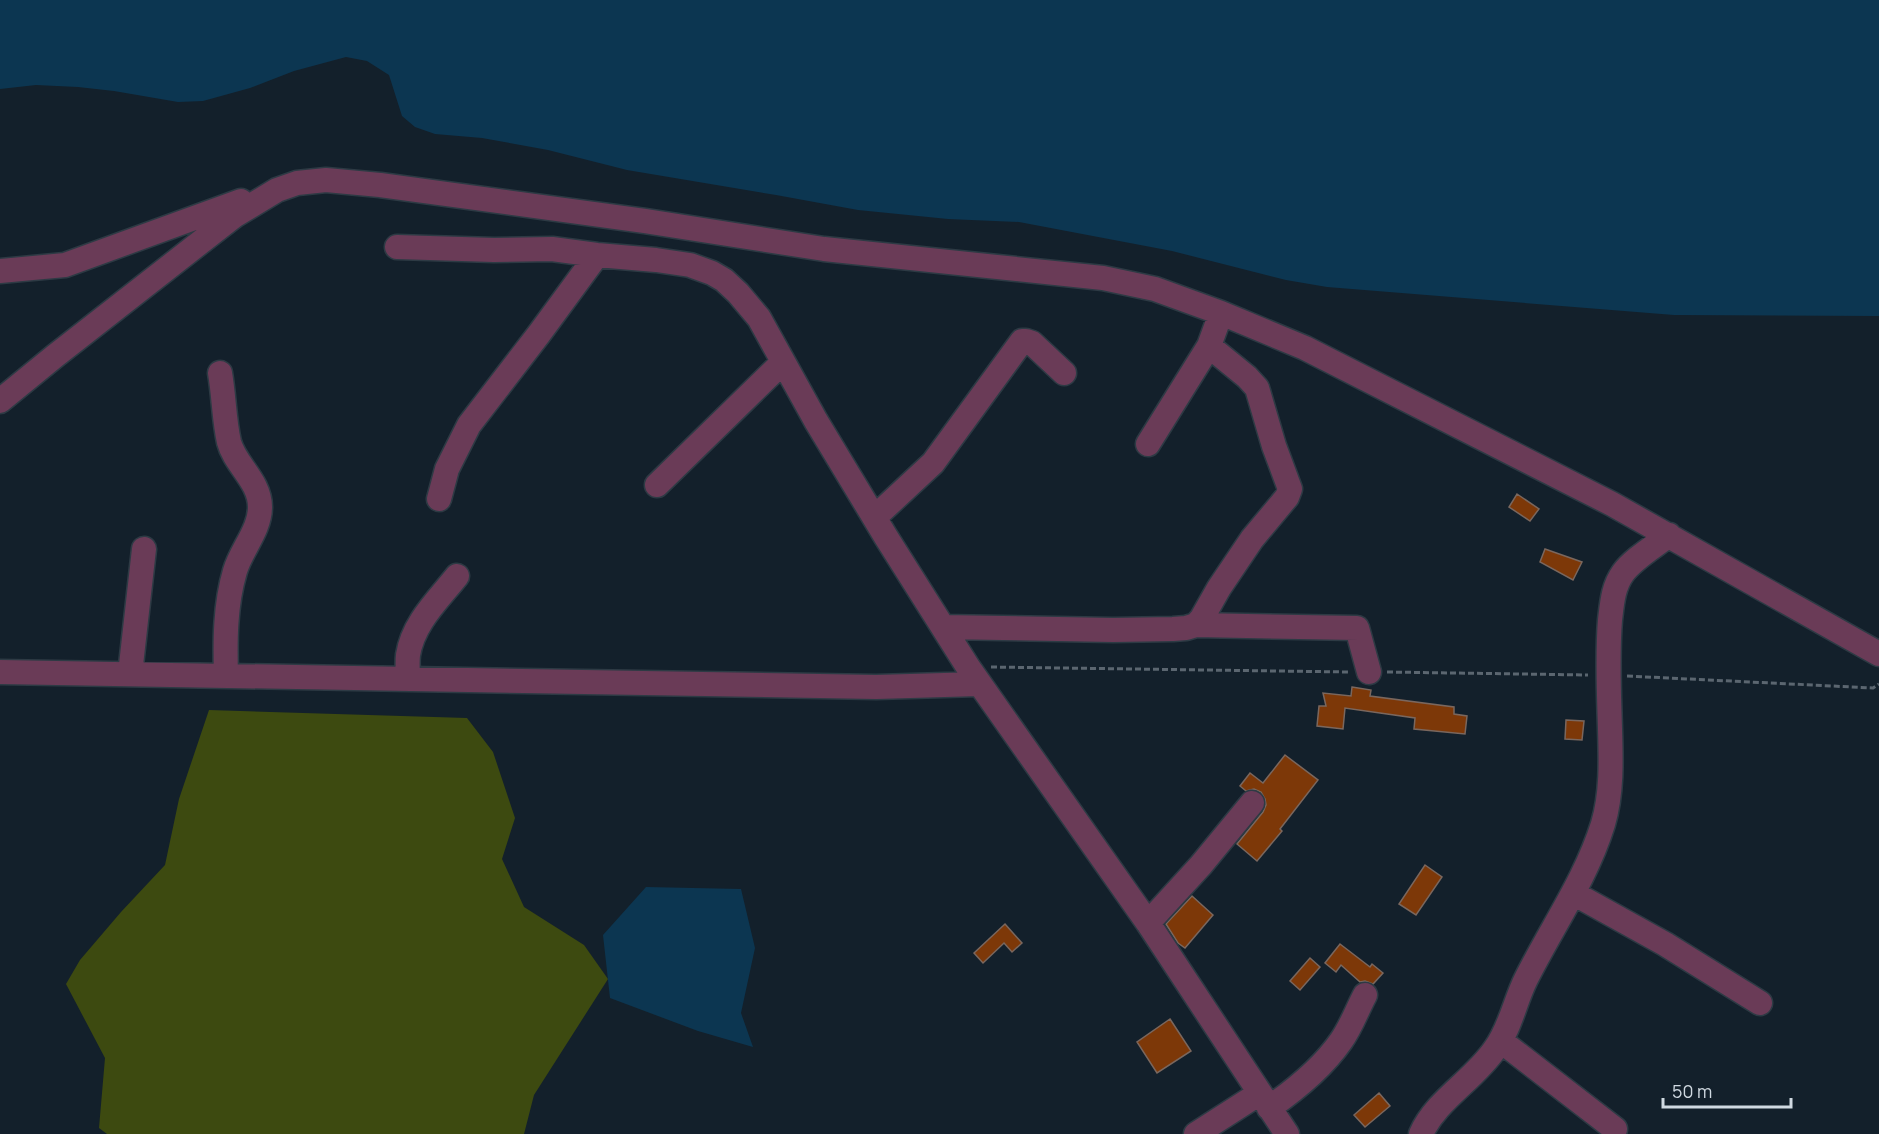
<svg xmlns="http://www.w3.org/2000/svg" width="1879" height="1134" viewBox="0 0 1879 1134" font-family="Manrope,sans-serif">
	<style>
		.green { fill: #3d4a10 }
		.water { fill: #0c3651 }
		.building { fill: #7d3808; stroke: #7a675e; stroke-width: 1.5 }
		.lines { fill: none; stroke-linecap: round; stroke-linejoin: round }
		.minor-casing { stroke: #2d3a44; stroke-width: 27 }
		.path { stroke: #5b6670; stroke-width: 3; stroke-dasharray: 6 3; stroke-linecap: butt }
		.minor { stroke: #6a3b57; stroke-width: 24 }
	</style>
	<rect width="100%" height="100%" fill="#13202b"/>
	<path class="green" d="M209,710l258,8 26,34 22,66 -13,41 22,48 60,38 24,34 -74,116 -10,39h-417l-8,-6 6,-70 -39,-74 14,-24 41,-48 44,-47 14,-66z"/>
	<path class="water" d="M0,0h1879v316l-205,-1 -347,-28 -41,-7 -114,-29 -153,-29 -71,-3 -90,-9 -82,-15 -149,-25 -79,-20 -66,-12 -47,-4 -20,-7 -13,-11 -13,-41 -22,-14 -21,-4 -52,14 -44,17 -47,13 -25,1 -64,-11 -36,-4 -42,-2 -36,4z
		M646,887l95,2 14,59 -14,65 12,34 -55,-16 -88,-33 -7,-63z"/>
	<path class="building" d="M1517,494l22,15 -9,12 -21,-14z
		M1545,549l37,13 -9,18 -33,-18z
		M1352,687l19,3 -1,6 84,11v7l13,2 -2,18 -51,-5 1,-11 -70,-10 -2,21 -26,-3 2,-20h7l-3,-13 28,3z
		M1566,720l18,1 -2,19 -17,-1z
		M1285,755l33,25 -38,49 2,2 -25,30 -20,-17 26,-32 3,-7 -1,-6 -4,-7 -7,-3 -8,2 -6,-5 10,-13 13,10z
		M1425,865l17,12 -26,38 -17,-11z
		M1192,896l21,19 -28,33 -7,-5 -12,-19z
		M1005,924l17,19 -10,9 -8,-9 -21,20 -9,-10z
		M1340,944l30,23 2,-3 11,9 -10,11 -8,-3 -5,1 -19,-17 -5,7 -11,-9z
		M1310,958l10,9 -20,23 -10,-9z
		M1170,1019l21,32 -34,22 -20,-31z
		M1379,1093l11,13 -25,21 -11,-12z"/>
	<g class="lines">
		<g class="minor-casing">
			<path id="minor" d="M397,247l97,3 58,-1 45,6 59,5 34,5 22,8 12,7 14,13 21,25 57,103 70,116 82,130 180,256 139,211
				M0,271l65,-6 176,-64
				M220,373c4,23 4,47 9,69 6,23 31,39 31,65 0,23 -19,43 -25,64 -10,34 -10,70 -9,105
				M0,401l55,-45 179,-140 43,-26 20,-7 29,-3 54,5 265,36 179,28 279,29 52,11 66,24 84,35 307,156 267,150
				M1148,444l61,-98 12,-33
				M657,485l126,-123
				M439,499l8,-30 22,-44 70,-91 58,-79
				M875,517l58,-54 89,-122h4l6,2 32,30
				M1196,625l161,3 12,44
				M943,627l170,3 60,-1 13,-1 10,-3 6,-7 17,-30 33,-49 35,-42 3,-8 -16,-43 -17,-58 -10,-11 -38,-31
				M0,672l876,15 103,-3
				M130,674l14,-125
				M408,679c0,-8 -1,-16 0,-24 5,-32 30,-55 49,-79
				M1573,893l92,51 95,59
				M1148,923l53,-58 51,-62
				M1501,1041l114,88
				M1269,1108c26,-18 54,-41 72,-67 10,-14 16,-31 24,-46
				M1196,1134l64,-41
				M1421,1134c15,-34 53,-54 74,-85 15,-20 20,-48 31,-70 26,-52 60,-100 77,-155 9,-30 8,-64 7,-95 -1,-36 -3,-72 0,-109 2,-17 3,-33 13,-47 10,-14 32,-27 46,-38"/>
		</g>
		<path class="path" d="M991,667l357,5
			M1387,672l201,3
			M1627,676l246,12 6,-4"/>
		<use href="#minor" class="minor"/>
	</g>
	<path d="M1663 1098v9h128v-9" fill="none" stroke="#d0d9e1" stroke-width="3"/>
	<text x="1672" y="1098" font-size="18" fill="#d0d9e1" stroke="#13202b" stroke-width="4.5" paint-order="stroke">50 m</text>
</svg>
